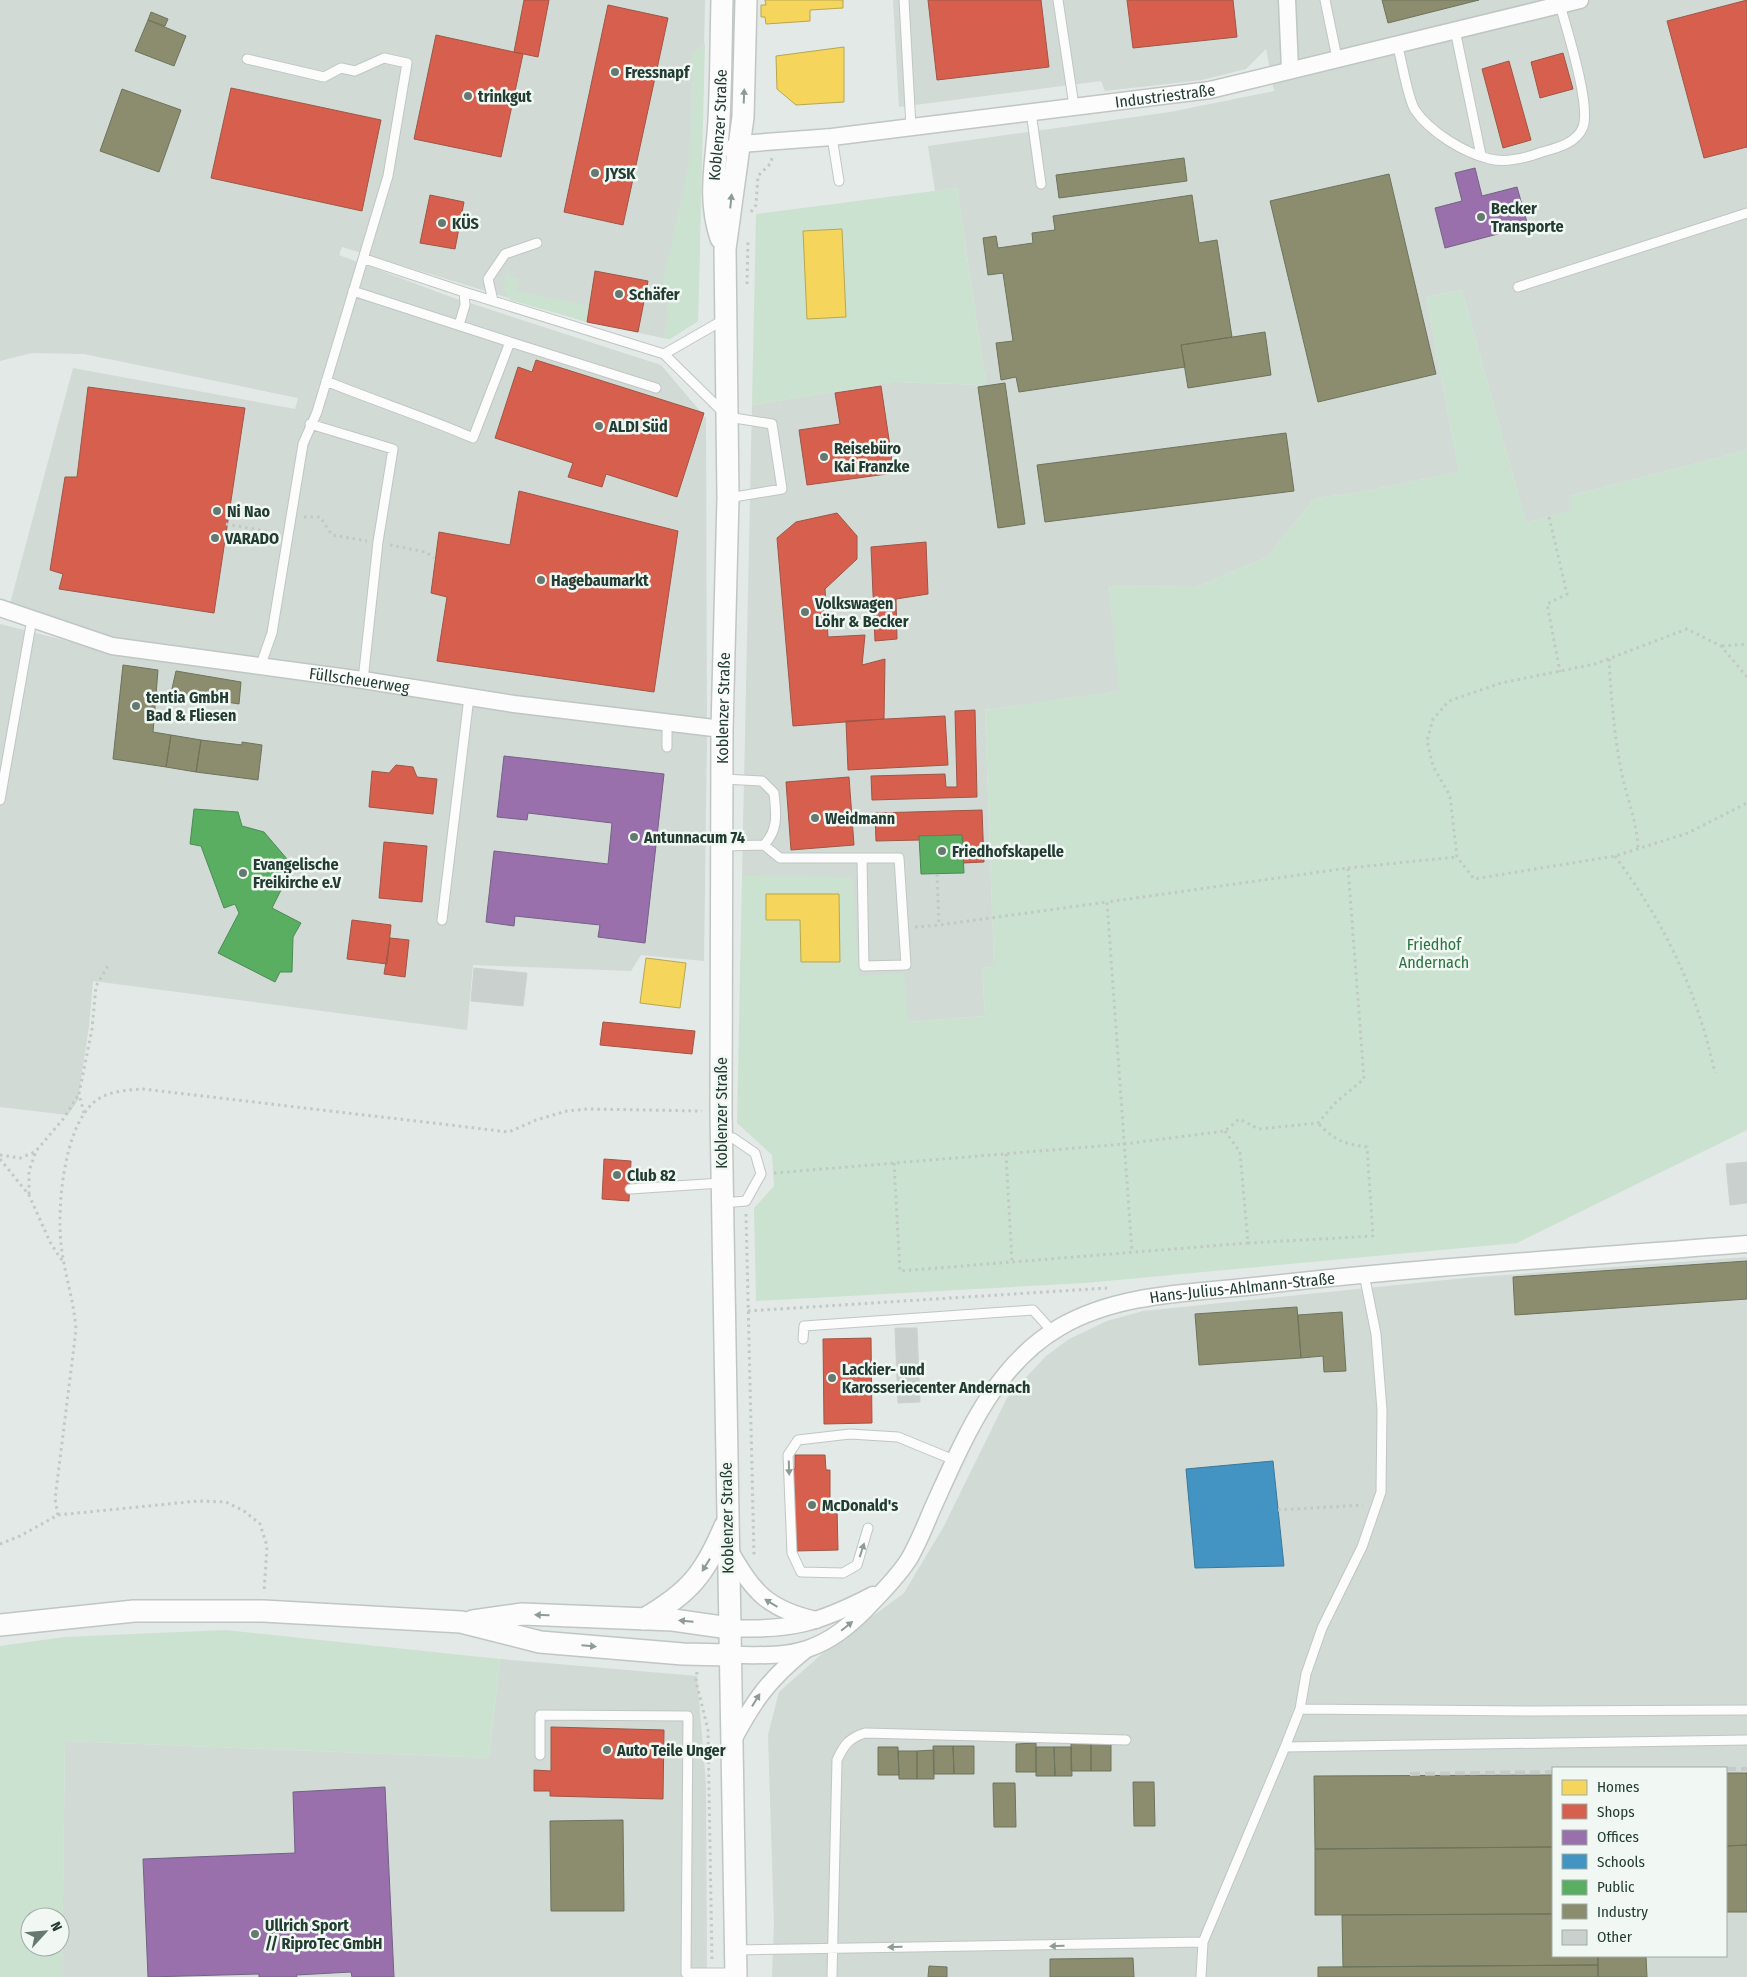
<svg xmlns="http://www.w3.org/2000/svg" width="1747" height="1977" viewBox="0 0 1747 1977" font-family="'Fira Sans Condensed',sans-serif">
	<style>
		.built { fill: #d1dad5; fill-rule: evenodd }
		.green { fill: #cce2d1; fill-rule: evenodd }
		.homes { fill: #f6d55c; stroke: #b6a74f }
		.shops { fill: #d6604d; stroke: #a05545 }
		.offices { fill: #9970ab; stroke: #756087 }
		.schools { fill: #4393c3; stroke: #397998 }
		.public { fill: #5aae61; stroke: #498c53 }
		.industry { fill: #8c8c6e; stroke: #6c745c }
		.building { fill: #cad0cd; stroke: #ccd2cf }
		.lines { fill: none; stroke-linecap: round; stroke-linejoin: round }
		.service-casing { stroke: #c0c6c3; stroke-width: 11 }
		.minor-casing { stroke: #c0c6c3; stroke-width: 19 }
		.tertiary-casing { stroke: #c0c6c3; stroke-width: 24 }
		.path { stroke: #c0c9c4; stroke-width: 3; stroke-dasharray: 2.5 4; stroke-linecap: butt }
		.service { stroke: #fbfcfb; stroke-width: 9 }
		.minor { stroke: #fbfcfb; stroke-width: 16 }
		.tertiary { stroke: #fbfcfb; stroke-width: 21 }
		.rail { stroke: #c7cac9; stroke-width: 4; stroke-dasharray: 10 5; stroke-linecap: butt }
		.oneway { fill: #8e9c96 }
		.poi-dot { fill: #667971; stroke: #f1f8f4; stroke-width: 2 }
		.labels { text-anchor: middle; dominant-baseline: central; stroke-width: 5; stroke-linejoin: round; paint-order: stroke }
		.poi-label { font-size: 16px; font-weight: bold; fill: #223c32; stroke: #f1f8f4; text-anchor: start }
		.street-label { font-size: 16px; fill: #223c32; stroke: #f1f8f4 }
		.park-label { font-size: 16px; fill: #2d723f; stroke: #f1f8f4 }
	</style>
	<rect width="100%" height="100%" fill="#e3e9e6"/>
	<path class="built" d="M0,0h705l-7,321 -28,18 -7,-1 -76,-16 -245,-75 -3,8 112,42 210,68 45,53 1,319 -3,224 -63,-6 -10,16 -158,-6 -6,65 -374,-49 -4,45 -11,74 -10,15 -68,-8v-483l107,27 -100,-36 66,-247 222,41 3,-11 -214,-44 -52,-1 -32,8z
		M893,0h854v450l-177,46 3,14 -47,13 -64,-233 -36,7 33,175 -104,21 -40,5 -48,59 -71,30 -87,-1 11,105 -135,19 9,257 -12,1 3,48 -78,6 -48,-46 -117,-100 10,-471 142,-23 92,3 -29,-197 -22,3 -7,-45 242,-34 104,-21 -8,-42 -20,20 -44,11 -97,11 -4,-10 -202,26z
		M1747,1257v720h-975l2,-53 -6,-189 11,-43 45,-40 80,-59 40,-67 63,-128 39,-42 23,-17 38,-18 36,-10 322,-33zM1553,1768h173v188h-173z
		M500,1659l197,17 9,108 1,193h-645l3,-236 424,17z"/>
	<path class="green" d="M705,43l-7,278 -28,18 -7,-1 6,-25 -8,-21 29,-133 2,-105z
		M957,188l29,197 -92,-3 -142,23 4,-191z
		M506,275l13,3 -3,13 73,15 -2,16 -77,-22 -6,-11z
		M1462,290l64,233 46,-13 -2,-14 177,-46v680l-230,113 -432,40 -329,18 -2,-93 20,-22 -2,-31 -35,-32 5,-247 110,1 7,99 45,-3 4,49 77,-6 -3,-48 12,-1 -9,-257 134,-19 -10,-105 87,1 71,-30 48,-59 40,-5 104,-21 -33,-175z
		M225,1630l275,29 -11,99 -424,-17 -3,236h-62v-331l64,-9zM30,1917h30v30h-30z"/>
	<path class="homes" d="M765,0h78v8l-33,2v11l-44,3 -1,-7h-4v-12h5z
		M844,47v55l-48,3 -19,-16 -1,-33z
		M842,229l4,88 -39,2 -4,-88z
		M766,894h73l1,68h-39l-1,-42h-34z
		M646,958l40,5 -6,45 -40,-5z"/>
	<path class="shops" d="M524,0h25l-11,57 -24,-5z
		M928,0h113l8,67 -112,13z
		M1127,0h106l4,37 -104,11z
		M1747,0v147l-43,11 -37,-137z
		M608,5l60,13 -45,207 -59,-13z
		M436,35l87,19 -22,103 -87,-18z
		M1563,53l10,36 -33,9 -9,-36z
		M1509,61l22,79 -28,8 -21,-79z
		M231,88l150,32 -19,91 -151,-33z
		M430,195l34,7 -9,47 -35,-6z
		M595,271l53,10 -10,51 -51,-10z
		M536,360l168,53 -27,84 -71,-23 -4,13 -34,-10 5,-14 -78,-25 23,-71 14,5z
		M881,386l13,87 -87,12 -8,-55 41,-6 -5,-31z
		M88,387l157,21 -31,205 -155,-24 4,-15 -13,-4 15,-93h12z
		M519,491l159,40 -24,161 -217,-31 10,-64 -16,-4 8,-61 71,13z
		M837,513l20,23v23l-32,30 3,48 37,-2 -3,30 23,-6 -1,60 -91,7 -16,-188 19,-16z
		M926,542l2,52 -32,5 1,40 -22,2 -4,-94z
		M975,710l2,87 -105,3 -1,-24 74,-2 1,13h11l-2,-76z
		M945,716l3,49 -100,5 -2,-49z
		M396,765l17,2 4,10 20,2 -4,35 -64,-7 3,-36 17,2z
		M849,777l5,68 -63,5 -5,-68z
		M982,810l2,52 -21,1 -1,-28 -43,1 1,4 -44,1 -1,-28z
		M384,842l43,4 -5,56 -43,-4z
		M352,920l39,5 -4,39 -40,-5z
		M390,938l19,2 -4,37 -21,-3z
		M603,1022l92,9 -3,23 -92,-9z
		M604,1159l27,2 -2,40 -27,-2z
		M871,1338l1,85 -48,1 -1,-85z
		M795,1455h30l1,15h4v37h7l1,43 -43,1 -2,-82h2z
		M551,1727l113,3 -1,69 -113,-3v-5h-16v-21l17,1z"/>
	<path class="offices" d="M1475,168l7,28 35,-9 11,39 -83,22 -10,-40 27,-7 -7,-28z
		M504,756l160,18 -19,169 -47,-6 2,-12 -85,-9 -1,10 -28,-4 8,-71 114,13 4,-41 -84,-10 -1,7 -30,-3z
		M385,1787l9,190h-42l-1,-5 -55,3 1,2h-38v-3l-111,3 -5,-118 152,-6 -2,-61z"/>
	<path class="schools" d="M1273,1461l11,105 -89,2 -9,-99z"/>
	<path class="public" d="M194,809l44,3 4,14 22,6 29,34 -21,42 29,15 -8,14 -1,35h-12l-5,10 -57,-29 21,-40 -4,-9 -11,4 -23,-62 -11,-2z
		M962,835l2,38 -43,1 -2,-38z"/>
	<path class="industry" d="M1382,0h97l-91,23z
		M151,12l17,7 -3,7 -17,-6z
		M148,20l38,16 -12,30 -39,-15z
		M122,89l59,21 -22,62 -59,-21z
		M1184,158l3,23 -128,17 -3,-23z
		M1389,174l47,200 -118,28 -48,-201z
		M1192,195l7,48 18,-3 15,97 -51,8 4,22 -166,25 -3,-15 -15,3 -5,-37 17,-2 -10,-68 -15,2 -5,-37 13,-2 2,12 35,-5 -1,-10 23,-3 -2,-14z
		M1265,332l6,43 -83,13 -7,-43z
		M1005,383l20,141 -27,4 -20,-141z
		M1286,433l8,58 -249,31 -8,-57z
		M123,665l35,5 -5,62 18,3 -5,32 -53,-8z
		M176,671l65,11 -2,22 -68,-11z
		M171,735l30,5 -5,32 -30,-5z
		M201,740l41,5v-3l20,3 -4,35 -62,-8z
		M1747,1261v38l-232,16 -2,-38z
		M1297,1307l4,51 -102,7 -4,-51z
		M1342,1312l4,59 -22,1 -1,-16 -22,2 -3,-43z
		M1036,1743v29h-20v-28z
		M1071,1743h20v28h-20z
		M1091,1743h20v28h-20z
		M933,1746h20l1,28h-20z
		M953,1746h21v28h-20z
		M878,1747h20l1,28h-21z
		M1036,1747h18l1,29h-19z
		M1054,1747h17l1,29h-17z
		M934,1750v29h-17v-28z
		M898,1751h19v28h-18z
		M1726,1773h21v72l-21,1z
		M1553,1775v72l-238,2 -1,-73z
		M1133,1782h21l1,44h-21z
		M993,1783h22l1,44h-22z
		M623,1820l1,91h-73l-1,-90z
		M1747,1845v67h-21v-66z
		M1553,1847v67l-238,1v-66z
		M1553,1914v42h45v9l-255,2 -1,-52z
		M1598,1956h48l1,21h-49z
		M1133,1958l1,19h-84v-18z
		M1598,1965v12h-280v-10z
		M929,1966l18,1v10h-19z"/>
	<path class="building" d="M474,968l53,5 -4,33 -52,-5z
		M1747,1162v41l-17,2 -4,-41z
		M895,1328h22l3,74 -22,1z"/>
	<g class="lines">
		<g class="service-casing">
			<path id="service" d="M904,0l7,127
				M1058,0l16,106
				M1325,0l12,58
				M1455,30l26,125
				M1397,44c5,16 10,53 18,66 15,22 49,43 75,49 17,4 36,-1 52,-7 15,-4 35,-9 41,-25 8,-22 -16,-97 -23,-122
				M247,59l77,18 17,-9 14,3 29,-13 23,5 -19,113 -71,236 -14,32 -31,189 -12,34
				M1031,112l10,72
				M832,137l7,44
				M365,259l99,33 200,62 64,63 44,7 10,65 -54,9
				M1518,287l229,-74
				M493,301l-5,-22 17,-25 32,-11
				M459,325l6,-20 -1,-13
				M510,342l146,46
				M664,354l61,-35
				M326,381c49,20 99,36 147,57l37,-96 -157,-51
				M310,424l83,25 -15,93 -15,138
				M667,722v25
				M723,779l39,2 12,12c2,20 5,36 -10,52
				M0,800l32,-181
				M724,846l40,-1 16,13h119l7,107 -42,1 -2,-108
				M442,920l27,-223
				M722,1137l11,1 22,15 6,21 -15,27 -24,2
				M630,1189l91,-6
				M803,1339l1,-13 229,-16 19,21
				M868,1528l-11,37 -14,8 -42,-1 -9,-19 -4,-98 10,-15 52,-6 48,3 56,23
				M1300,1709l232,2 215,-1
				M1285,1747l15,-38 6,-35 16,-46 40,-81 19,-55 1,-82 -6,-76 -12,-60
				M540,1755v-40l148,1 -2,257h50
				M736,1950l467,-8 82,-195 462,-7
				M832,1977l5,-217c7,-15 12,-22 28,-27l261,7
				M1201,1977l2,-35"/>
		</g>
		<g class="minor-casing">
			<g id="minor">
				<path d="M1287,0l3,69"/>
				<path id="s1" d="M730,149l10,-5 92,-7 378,-47 370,-90"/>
				<path id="s2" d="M0,608l112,38 251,34 151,24 208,25"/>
				<path d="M729,1549c23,42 38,60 87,71"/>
				<path d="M729,1628c62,3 90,-5 144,-33"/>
				<path id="s3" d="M730,1655c25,0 53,2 77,-6 24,-8 42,-23 59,-40 15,-16 31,-31 43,-50 10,-17 17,-36 25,-54 30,-66 60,-140 126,-178 60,-35 136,-34 204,-42 160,-18 322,-28 483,-41"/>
				<path d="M732,1742c21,-40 36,-62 72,-91"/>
			</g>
		</g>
		<g class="tertiary-casing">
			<g id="tertiary">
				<path id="s4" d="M721,238c-14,-41 -4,-77 -2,-118 2,-40 2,-80 3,-120"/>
				<path d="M644,1619c45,-26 61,-45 81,-93"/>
				<path d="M473,1621l49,-7 151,6 56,8"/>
				<path d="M0,1625l134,-14h129l198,11 79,20 143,12 47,1"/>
				<path id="s5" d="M736,1977l-15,-865 1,-383 6,-231 -3,-249 18,-132 3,-117"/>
			</g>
		</g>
		<path class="path" d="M751,212l5,-7 2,-29 13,-13 1,-5
			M747,284l1,-44
			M304,517h16l12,18 35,6
			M1549,517l18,77 -20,10 13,68
			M226,524l50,9
			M390,545l36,7 8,6
			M1722,646l25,-2
			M1609,659c2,37 5,74 12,111 5,26 16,50 17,78
			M1747,677l-26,-31 -34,-17 -92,35 -94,19 -52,18 -16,18 -6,22 6,25 17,30 7,61 17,22 141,-23 73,-23 59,-30
			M1615,856c51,70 81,132 100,217
			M1348,868l109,-11
			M937,874l2,51
			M915,927l24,-2 168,-23
			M84,1113l-5,-19 13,-65 4,-43 12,-20
			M1225,1131l15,21 8,91 125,-7 -6,-89c-23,-3 -32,-6 -49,-24
			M1006,1154l6,108
			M0,1155l20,3 15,-6
			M0,1159l29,36 21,47 13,20
			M894,1163l6,108 348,-28
			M774,1173l350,-29 101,-13 14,-12 20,10 59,-6 18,-21 28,-23 -16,-211 -241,34 25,350
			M29,1194v-23l7,-20 28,-33 15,-24
			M746,1214l8,341
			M748,1311l359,-23
			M1278,1510l85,-5
			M58,1515l-3,-16 21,-169c-2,-30 -12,-57 -15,-86 -4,-38 3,-115 32,-141 13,-12 34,-13 50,-14l366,43 27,-12 31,-9 21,-2 114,2
			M0,1544l20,-8 38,-21 140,-14 28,1 18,9 16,13 7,22 -3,47
			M697,1672l-1,9 12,49 4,231"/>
		<use href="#service" class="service"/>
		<use href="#minor" class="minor"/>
		<use href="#tertiary" class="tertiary"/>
		<path class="rail" d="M1726,1769h21
			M1410,1774l143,-2"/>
	</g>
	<defs><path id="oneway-solid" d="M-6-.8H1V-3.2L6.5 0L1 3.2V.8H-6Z" transform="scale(1.25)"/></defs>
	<g class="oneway">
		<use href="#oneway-solid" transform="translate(744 96) rotate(-88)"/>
		<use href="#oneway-solid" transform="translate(731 201) rotate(-84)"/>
		<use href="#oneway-solid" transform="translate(789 1468) rotate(88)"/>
		<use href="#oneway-solid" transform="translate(862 1550) rotate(-72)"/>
		<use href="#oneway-solid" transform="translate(706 1565) rotate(122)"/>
		<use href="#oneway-solid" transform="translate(771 1603) rotate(-149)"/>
		<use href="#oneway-solid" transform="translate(542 1615) rotate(-178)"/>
		<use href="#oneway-solid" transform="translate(686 1621) rotate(-175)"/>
		<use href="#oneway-solid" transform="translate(847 1626) rotate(-39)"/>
		<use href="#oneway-solid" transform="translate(589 1646) rotate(5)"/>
		<use href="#oneway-solid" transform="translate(756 1700) rotate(-58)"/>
		<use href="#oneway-solid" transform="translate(1057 1946) rotate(179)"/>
		<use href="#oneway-solid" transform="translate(895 1947) rotate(179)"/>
	</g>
	<g class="poi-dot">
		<circle cx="615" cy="72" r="5"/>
		<circle cx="468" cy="96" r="5"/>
		<circle cx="595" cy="173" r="5"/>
		<circle cx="1481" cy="217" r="5"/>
		<circle cx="442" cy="223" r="5"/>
		<circle cx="619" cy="294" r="5"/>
		<circle cx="599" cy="426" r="5"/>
		<circle cx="824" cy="457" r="5"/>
		<circle cx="217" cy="511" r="5"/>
		<circle cx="215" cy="538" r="5"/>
		<circle cx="541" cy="580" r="5"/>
		<circle cx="805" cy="612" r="5"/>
		<circle cx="136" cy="706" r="5"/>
		<circle cx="815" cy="818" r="5"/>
		<circle cx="634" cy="837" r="5"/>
		<circle cx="942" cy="851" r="5"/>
		<circle cx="243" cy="873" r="5"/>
		<circle cx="617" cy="1175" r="5"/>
		<circle cx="832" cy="1378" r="5"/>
		<circle cx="812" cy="1505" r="5"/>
		<circle cx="607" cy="1750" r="5"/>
		<circle cx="255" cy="1934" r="5"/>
	</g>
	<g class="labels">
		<g class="poi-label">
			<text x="625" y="72">Fressnapf</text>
			<text x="478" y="96">trinkgut</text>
			<text x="605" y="173">JYSK</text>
			<text x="1491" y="208">Becker<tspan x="1491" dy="18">Transporte</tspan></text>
			<text x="452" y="223">KÜS</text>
			<text x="629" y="294">Schäfer</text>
			<text x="609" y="426">ALDI Süd</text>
			<text x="834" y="448">Reisebüro<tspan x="834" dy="18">Kai Franzke</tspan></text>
			<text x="227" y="511">Ni Nao</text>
			<text x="225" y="538">VARADO</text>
			<text x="551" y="580">Hagebaumarkt</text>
			<text x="815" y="603">Volkswagen<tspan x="815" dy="18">Löhr &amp; Becker</tspan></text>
			<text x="146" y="697">tentia GmbH<tspan x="146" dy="18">Bad &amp; Fliesen</tspan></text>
			<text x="825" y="818">Weidmann</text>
			<text x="644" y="837">Antunnacum 74</text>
			<text x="952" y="851">Friedhofskapelle</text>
			<text x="253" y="864">Evangelische<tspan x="253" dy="18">Freikirche e.V</tspan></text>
			<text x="627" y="1175">Club 82</text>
			<text x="842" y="1369">Lackier- und<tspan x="842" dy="18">Karosseriecenter Andernach</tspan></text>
			<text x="822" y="1505">McDonald's</text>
			<text x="617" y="1750">Auto Teile Unger</text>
			<text x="265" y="1925">Ullrich Sport<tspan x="265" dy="18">// RiproTec GmbH</tspan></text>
		</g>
		<g class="street-label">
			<text stroke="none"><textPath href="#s1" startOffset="439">Industriestraße</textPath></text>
			<text stroke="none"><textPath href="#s4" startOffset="114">Koblenzer Straße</textPath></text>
			<text stroke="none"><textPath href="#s2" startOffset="368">Füllscheuerweg</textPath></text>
			<text stroke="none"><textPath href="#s5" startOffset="1269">Koblenzer Straße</textPath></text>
			<text transform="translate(721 1113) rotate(-90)">Koblenzer Straße</text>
			<text stroke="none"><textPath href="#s3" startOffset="685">Hans-Julius-Ahlmann-Straße</textPath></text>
			<text transform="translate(727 1518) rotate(-91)">Koblenzer Straße</text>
		</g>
		<g class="park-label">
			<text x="1434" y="944">Friedhof<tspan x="1434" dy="18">Andernach</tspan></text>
		</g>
	</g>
	<rect x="1552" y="1767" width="175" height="190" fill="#f1f8f4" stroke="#9eada6"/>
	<rect x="1562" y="1780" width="25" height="15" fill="#f6d55c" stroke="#9eada6"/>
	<text x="1597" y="1792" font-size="15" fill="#223c32">Homes</text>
	<rect x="1562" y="1804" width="25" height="15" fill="#d6604d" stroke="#9eada6"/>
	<text x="1597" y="1817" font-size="15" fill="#223c32">Shops</text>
	<rect x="1562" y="1830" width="25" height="15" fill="#9970ab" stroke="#9eada6"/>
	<text x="1597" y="1842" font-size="15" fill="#223c32">Offices</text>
	<rect x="1562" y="1854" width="25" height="15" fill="#4393c3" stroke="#9eada6"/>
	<text x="1597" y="1867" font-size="15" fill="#223c32">Schools</text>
	<rect x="1562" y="1880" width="25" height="15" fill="#5aae61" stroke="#9eada6"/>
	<text x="1597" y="1892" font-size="15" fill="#223c32">Public</text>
	<rect x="1562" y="1904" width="25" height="15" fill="#8c8c6e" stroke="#9eada6"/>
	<text x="1597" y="1917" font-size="15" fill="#223c32">Industry</text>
	<rect x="1562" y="1930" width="25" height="15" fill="#cad0cd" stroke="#9eada6"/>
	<text x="1597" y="1942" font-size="15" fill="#223c32">Other</text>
	<g transform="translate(45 1932) rotate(64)"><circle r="24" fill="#f1f8f4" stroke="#9eada6"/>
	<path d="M0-4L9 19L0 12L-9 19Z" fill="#667971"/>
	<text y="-8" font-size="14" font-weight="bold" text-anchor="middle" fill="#223c32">N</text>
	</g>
</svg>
